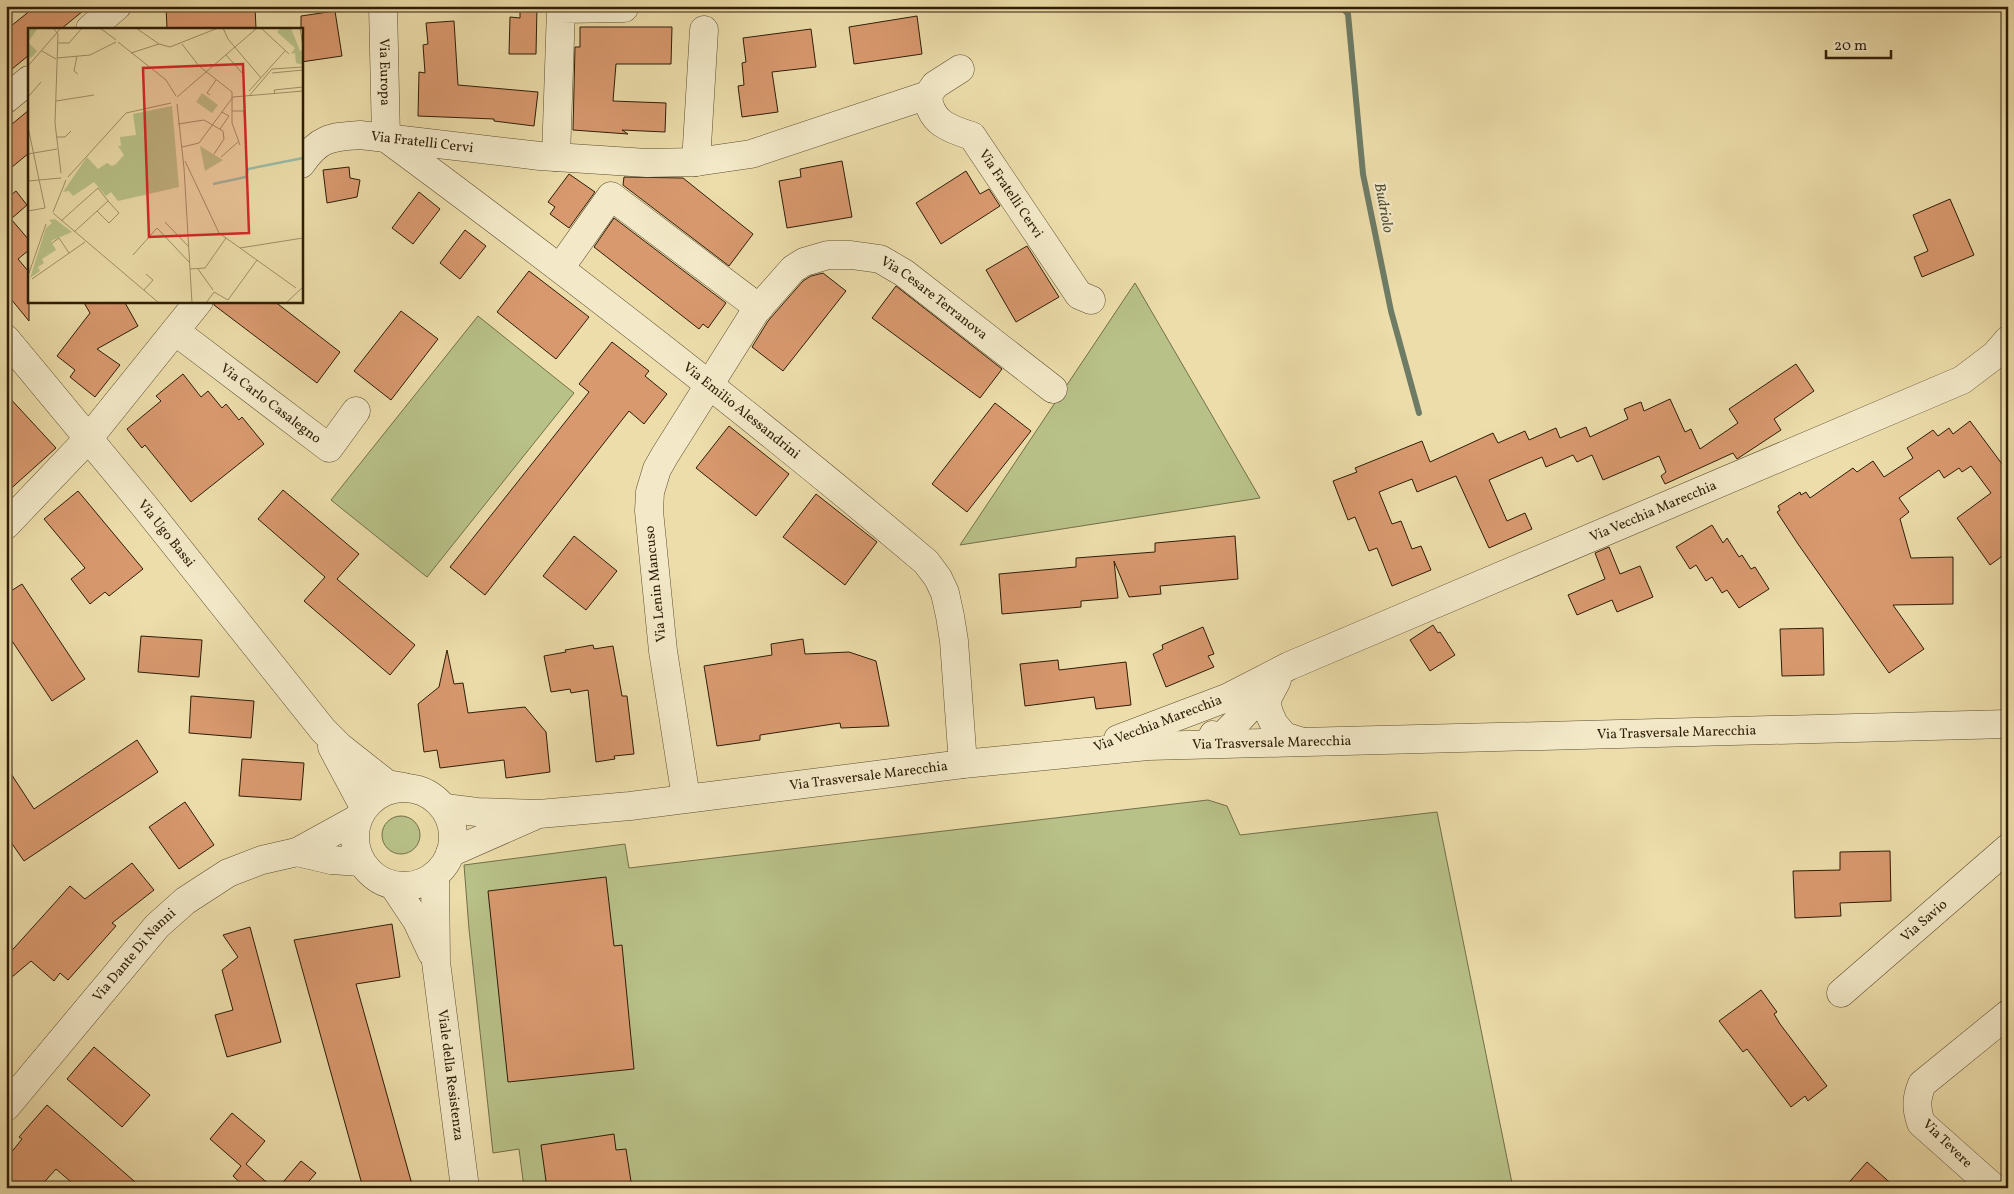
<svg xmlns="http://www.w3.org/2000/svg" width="2014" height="1194" viewBox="0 0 2014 1194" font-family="Vollkorn,serif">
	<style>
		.green { fill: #b8c188; stroke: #736f48 }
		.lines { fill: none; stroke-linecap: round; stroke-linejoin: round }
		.stream { stroke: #6e7c66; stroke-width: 6 }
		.building { fill: #d9996f; stroke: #2e1d07 }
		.minor-casing { stroke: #5e4d30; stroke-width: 29 }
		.minor { stroke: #f3e9c8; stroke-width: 28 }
		.labels { text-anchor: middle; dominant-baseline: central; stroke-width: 4.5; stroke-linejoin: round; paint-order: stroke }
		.street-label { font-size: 14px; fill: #2e1d07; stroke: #f3e9c8 }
		.water-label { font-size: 15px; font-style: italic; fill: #4e4d37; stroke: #f3e9c8 }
		.inset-river { fill: none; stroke: #99bca6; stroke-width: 2.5 }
		.inset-road { fill: none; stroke: #a09069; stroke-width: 1 }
		.view { fill: #d62828; fill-opacity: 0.15; stroke: #d62828; stroke-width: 2.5 }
		.inset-edge { fill: none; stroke: #2e1d07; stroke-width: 2.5 }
	</style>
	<rect width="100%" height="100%" fill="#ecddaa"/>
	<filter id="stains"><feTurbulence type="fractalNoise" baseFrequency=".004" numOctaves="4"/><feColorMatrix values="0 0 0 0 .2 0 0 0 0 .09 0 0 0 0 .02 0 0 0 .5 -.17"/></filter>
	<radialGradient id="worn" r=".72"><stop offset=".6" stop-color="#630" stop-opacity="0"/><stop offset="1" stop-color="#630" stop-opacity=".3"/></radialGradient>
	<path class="green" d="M1135,283l125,215 -300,47z
		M478,316l96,77 -147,184 -96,-77z
		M1208,800l19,6 13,29 197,-23 76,376h-989l-5,-39 -26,4 -24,-224 -5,-64 161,-21 4,24z
		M382 835a19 19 0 1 1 38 0a19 19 0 1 1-38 0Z"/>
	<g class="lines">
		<path class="stream" d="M1341,6l7,8 15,160 28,137 28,102"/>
	</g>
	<path class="building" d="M36,6h53l-28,23h-32v26l-23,19v-44z
		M166,6h89l1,23h-89z
		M520,6h17l-1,48h-27l1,-37 10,1z
		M335,11l7,45 -41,6v-46z
		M917,16l5,38 -68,10 -5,-37z
		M454,21l4,64 80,7 -4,34 -40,-5v-2l-76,-3 1,-44 6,1 -2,-28 5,-1 -2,-21z
		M580,27h92l-1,37h-55l-3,37 53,2 -1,29 -43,-2 6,4 -55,-4 2,-83h5z
		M811,29l5,38 -44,5 6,40 -36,5 -4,-31 6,-1 -2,-22 4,-1 -3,-24z
		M29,110v43l-23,19v-43z
		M842,161l10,56 -65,11 -8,-47 22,-4 -1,-8z
		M349,167l1,11 10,2 -3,17 -30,6 -4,-33z
		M966,171l14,23 9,-5 11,17 -59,38 -25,-41z
		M569,174l26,18 -26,36 -19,-14 5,-7 -7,-5z
		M624,177l59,1 70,56 -24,32 -106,-81z
		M16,191l11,14 -16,14 18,21v10l-11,9 11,13v49l-23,-28v-94z
		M419,192l21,17 -27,35 -21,-16z
		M1950,199l24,56 -52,22 -8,-20 14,-6 -15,-36z
		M614,218l112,85 -18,25 -5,-4 -4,5 -105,-82z
		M465,230l21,16 -26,33 -20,-16z
		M1027,246l32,51 -43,25 -30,-52z
		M529,271l60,46 -33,42 -59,-47z
		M823,273l23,18 -63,80 -31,-24 16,-26 35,-40 8,-5z
		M896,286l106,83 -22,29 -108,-80z
		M83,301h41l14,25 -41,23 23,16 -25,32 -25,-20 5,-7 -18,-14 33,-43z
		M214,301h60l66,51 -23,31 -103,-78z
		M401,311l37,28 -47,61 -37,-29z
		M612,342l37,29 -4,5 22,18 -23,30 -15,-13 -144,184 -35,-28 139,-175 -10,-8z
		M1796,364l18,27 -40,28 7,11 -44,29 -4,-6 -68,31 -4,-8 5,-4 -7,-16 -56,24 -11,-25 -15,7 -4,-7 -27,12 -4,-10 -53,23 18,41 18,-8 7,16 -43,19 -33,-72 -39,16 -5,-13 -33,13 13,32 9,-3 11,28 9,-3 10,24 -39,16 -15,-38 -8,3 -14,-34 -7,3 -15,-39 24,-9 -2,-4 67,-27 8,21 63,-29 5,10 27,-12 4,9 27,-12 4,10 26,-11 4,10 38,-18 -4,-10 17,-7 3,9 26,-12 15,33 6,-3 9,20 38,-26 -9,-14z
		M183,374l18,23 7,-6 14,17 4,-4 13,16 3,-3 22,27 -73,58 -46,-57 -3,3 -15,-19 34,-28 -5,-5z
		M6,394l50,54 -50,45z
		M995,403l36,28 -64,81 -35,-28z
		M1970,421l38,51v80l-18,13 -33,-47 34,-25 -20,-27 -9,6 -3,-4 -15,10 -5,-8 -40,28 10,14 -9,7 11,39 42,-1v47l-60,1 31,44 -35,24 -91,-129 -21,-32 3,-2 -2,-4 22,-14 1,3 5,-3 4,6 43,-30 4,4 16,-11 11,16 29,-19 -6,-10 26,-18 5,6 11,-8 4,6z
		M729,426l60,48 -33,42 -60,-48z
		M283,490l76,64 -22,25 78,66 -25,30 -86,-74 21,-24 -67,-58z
		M78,491l65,78 -34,27 -4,-4 -15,12 -19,-25 14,-11 -41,-49z
		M816,494l61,48 -32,43 -62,-48z
		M1712,525l11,18 4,-5 12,19 3,-2 9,14 4,-2 14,22 -30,19 -12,-18 -5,3 -10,-16 -6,4 -10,-16 -6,4 -14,-22z
		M574,536l43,35 -31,39 -43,-34z
		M1235,536l3,43 -78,7 1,8 -32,3 -15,-36 4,37 -37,3v6l-79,7 -3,-40 77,-7v-9l79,-6v-9z
		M1609,547l11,27 20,-8 13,31 -36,15 -5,-12 -35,15 -9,-20 37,-16 -10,-26z
		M22,584l63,95 -33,22 -46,-69v-38z
		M1433,625l5,8 2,-1 15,23 -25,16 -20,-31z
		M1203,627l11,27 -6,2 6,11 -48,20 -13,-33 10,-5 -1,-4z
		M1823,628l1,47 -42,1 -2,-47z
		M141,636l61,4 -3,37 -61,-5z
		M803,639l2,15 44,-2 27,9 13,65 -48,2 -1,-5 -80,12v5l-43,6 -13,-80 68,-11 -1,-11z
		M593,645l1,4 19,-3 9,50h5l7,58 -20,2 1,3 -19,3 -8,-72 -17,3 -1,-4 -19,3 -7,-36 22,-4 -1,-2z
		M447,650l7,34 9,-1 5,30 57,-6 21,25 4,40 -44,6 -2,-18 -64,8 -3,-18 -13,2 -6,-48 21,-17z
		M1058,660l1,10 67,-8 5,43 -35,4 -2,-12 -69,9 -5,-42z
		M191,696l63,5 -3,37 -62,-5z
		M137,740l21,32 -134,89 -18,-26v-69l28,43z
		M242,759l62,4 -3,37 -62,-4z
		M185,802l29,43 -35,24 -30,-42z
		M1890,851l1,50 -51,2 1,13 -46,2 -2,-47 47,-1v-18z
		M132,863l22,27 -42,33 4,3 -48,54 -8,-7 -6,8 -23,-20 -25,21v-25l64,-71 15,13z
		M606,877l8,69 8,-1 12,124 -126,13 -20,-191z
		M392,924l8,53 -44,7 57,204h-50l-69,-248z
		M250,927l31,115 -54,15 -12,-42 18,-5 -11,-40 16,-13 -15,-22z
		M1761,990l16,22 -3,2 6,10 47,62 -19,15 -3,-5 -14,11 -44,-58 -4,3 -24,-31z
		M94,1047l56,48 -28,32 -55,-48z
		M47,1105l95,83h-64l-22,-19 -17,19h-33v-29l16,-20 -3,-2z
		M232,1113l33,28 -19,23 27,24h-27l-13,-12 8,-10 -31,-27z
		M614,1134l2,16 10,-1 6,39h-85l-6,-43z
		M301,1161l15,12 -13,15h-25z
		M1867,1162l29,26h-52z"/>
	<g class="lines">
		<g class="minor-casing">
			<g id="minor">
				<path id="s1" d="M383,6l3,132c184,136 365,276 540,424l12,16 7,15 5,23 4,25 9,123"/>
				<path d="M90,29l27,-23"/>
				<path id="s2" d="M928,95c1,27 21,34 44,41l107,159 12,5"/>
				<path d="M6,99l23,-19"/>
				<path d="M556,157l5,-148 63,-1"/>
				<path d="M696,162l8,-132"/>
				<path id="s3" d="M301,164c18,-26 29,-27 59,-29l180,21 107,7 49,-1 55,-8 177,-59 7,-10 25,-16"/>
				<path d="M560,268l51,-72 148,112"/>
				<path id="s4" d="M175,331l154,117 27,-37"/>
				<path id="s5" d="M6,339l140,169 177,222 17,17 47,37 17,3"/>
				<path d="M6,525l82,-86 111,-138"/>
				<path d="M1277,680l-11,21 3,12 5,11 10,12 16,5"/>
				<path d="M1213,735l1,8c23,-18 39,-41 60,-60"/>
				<path id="s6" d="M1118,739l111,-42 60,-31 673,-286 33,-25 13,-15"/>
				<path d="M332,747l32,60"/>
				<circle cx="404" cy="837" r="49"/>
				<path id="s7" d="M686,798l-23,-147 -14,-140 1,-19 7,-23 8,-14 90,-143 38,-43 11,-7 24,-7h23l29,4 24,14 149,116"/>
				<path id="s8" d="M445,808l32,4 62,2 91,-8 333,-42 185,-18 860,-22"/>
				<path d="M297,852l34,8 30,2"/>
				<path d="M450,853l84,-37"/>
				<path id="s9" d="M435,875l1,87 29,226"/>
				<path d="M393,885l24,36 15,32"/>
				<path id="s10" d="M1841,993l167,-145"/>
				<path id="s11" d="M6,1107l151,-181 28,-25 43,-28 34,-13 35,-8 60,-33"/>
				<path d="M1994,1188l-73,-65c-5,-15 -5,-24 1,-39l86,-70"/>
			</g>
		</g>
		<use href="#minor" class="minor"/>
	</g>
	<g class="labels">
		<g class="street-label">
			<text stroke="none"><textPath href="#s1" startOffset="66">Via Europa</textPath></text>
			<text stroke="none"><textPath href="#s3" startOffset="132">Via Fratelli Cervi</textPath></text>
			<text stroke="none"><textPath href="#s2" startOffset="135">Via Fratelli Cervi</textPath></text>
			<text stroke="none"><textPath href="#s7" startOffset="732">Via Cesare Terranova</textPath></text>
			<text stroke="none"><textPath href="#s4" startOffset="120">Via Carlo Casalegno</textPath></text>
			<text stroke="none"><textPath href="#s1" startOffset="580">Via Emilio Alessandrini</textPath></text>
			<text stroke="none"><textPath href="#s6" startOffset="582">Via Vecchia Marecchia</textPath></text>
			<text stroke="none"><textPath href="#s5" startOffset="252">Via Ugo Bassi</textPath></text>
			<text transform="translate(656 584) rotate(-96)">Via Lenin Mancuso</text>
			<text transform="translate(1158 724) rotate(-21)">Via Vecchia Marecchia</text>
			<text stroke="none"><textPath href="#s8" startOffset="1236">Via Trasversale Marecchia</textPath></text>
			<text stroke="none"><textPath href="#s8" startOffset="831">Via Trasversale Marecchia</textPath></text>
			<text stroke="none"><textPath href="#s8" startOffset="426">Via Trasversale Marecchia</textPath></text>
			<text stroke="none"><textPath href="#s10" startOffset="110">Via Savio</textPath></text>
			<text stroke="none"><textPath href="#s11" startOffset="199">Via Dante Di Nanni</textPath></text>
			<text stroke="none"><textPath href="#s9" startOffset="201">Viale della Resistenza</textPath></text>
			<text transform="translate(1947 1144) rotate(44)">Via Tevere</text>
		</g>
		<g class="water-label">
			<text transform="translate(1383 208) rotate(79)">Budriolo</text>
		</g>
	</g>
	<g transform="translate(28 28)">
		<rect width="275" height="275" fill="#ecddaa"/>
		<path d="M0,0h10l-10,14 9,9 -6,7 -3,-3zM253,0h10l9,23 2,-1 1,15 -7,-2 -1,-10 -4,1 4,-6 -18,-16zM174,65l16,12 -6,8 -16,-11zM144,78l7,81 -61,14 -7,-9 -5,4 -12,-14 -21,14 -4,-5 -6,1 24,-35 11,12 9,-6 5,3 4,-2 8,-9 -6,-9h3l-1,-9 16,-2 -3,-21zM172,118l23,14 -18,11zM27,191l17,13 -21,9 5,9 -14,9 2,4 -6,4 2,4 -10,7 16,-50 6,-5 -3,-3z" fill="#b8c188"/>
		<path class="inset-river" d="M185,156l33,-7 2,-8 55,-11"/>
		<path class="inset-road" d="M25,0l5,6 -3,89 6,50M72,0l16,12M108,0l23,16 11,3 48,-19M195,0l5,11 33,39M233,0l28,26M272,0l3,18M90,14l48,38 10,16M30,15h11l13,-15M154,16l17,22 33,26v31l8,22M14,23l14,8M103,25l28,-9M198,27l18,20M49,28l-3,15 4,3M29,30l33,-3 26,-13M0,38l33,-38M244,45l31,-3M221,63l36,-40M247,66l-1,-4 29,-3M182,67l-3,-2 9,-13M221,68l23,-27 31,-2M0,69l13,-15M149,69l80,-69M28,73l38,-6M149,76l7,64 8,135M204,83h12v5M150,96l26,-4 19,11 1,8 -10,15M0,99l17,81 -17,3M192,101l9,-13 -7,-4M28,109h9l6,-6M154,119l17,-4 34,-46 70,-6M0,126l29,-5M193,129l17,-15M157,133l34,72 77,55M40,149l58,-64 45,-10M0,153l33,-3M69,183l12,12 10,-10 -11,-12M25,184l13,-32M25,185l106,90M33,193l37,-33 10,13 -34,31M137,194l24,25M24,215l7,-5 10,15M212,220l63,-10M105,227l24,-27 33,35M162,241l15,-1 21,-30M170,241l15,21M0,248l18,-52M4,251l53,-37M116,262l9,-10 -7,-6M178,275l8,-11 14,8 29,-40M258,275l17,-16"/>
		<path class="view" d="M215,36l6,169 -100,4 -6,-169z"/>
		<rect width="275" height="275" class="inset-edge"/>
	</g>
	<rect width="2014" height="1194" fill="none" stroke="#ecddaa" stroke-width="25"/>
	<rect x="8" y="8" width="1999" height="1179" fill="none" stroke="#2e1d07" stroke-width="2.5"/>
	<rect x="12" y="12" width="1989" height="1169" fill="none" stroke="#2e1d07"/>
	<path d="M1826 50v8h65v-8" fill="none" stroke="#2e1d07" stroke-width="2.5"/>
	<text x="1834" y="50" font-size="15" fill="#2e1d07" stroke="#f3e9c8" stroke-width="4" paint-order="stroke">20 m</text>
	<rect width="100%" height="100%" filter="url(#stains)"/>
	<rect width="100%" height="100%" fill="url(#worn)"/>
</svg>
